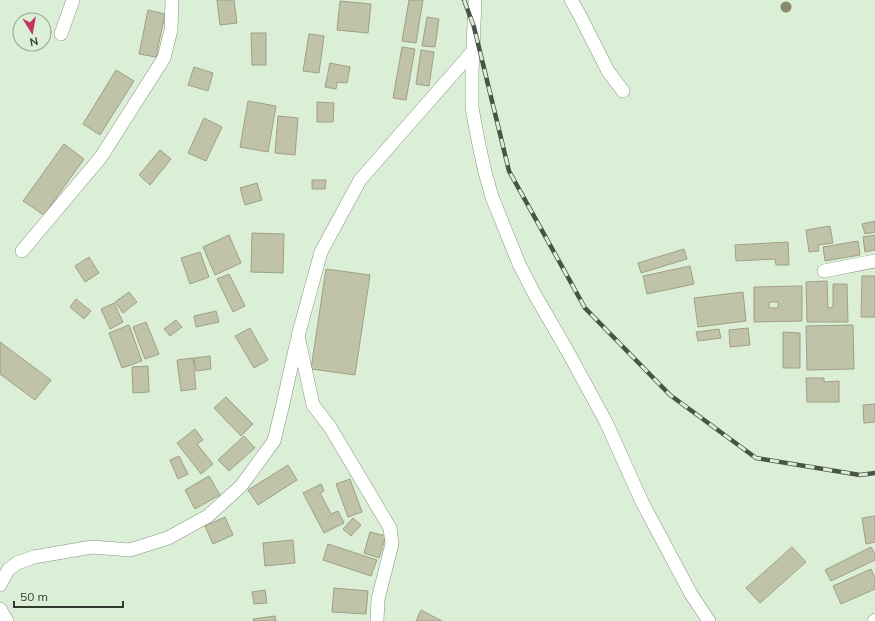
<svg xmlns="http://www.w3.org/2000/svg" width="875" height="621" viewBox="0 0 875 621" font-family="Mulish,sans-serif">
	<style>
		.building { fill: #c0c3a7; stroke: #9ea085; fill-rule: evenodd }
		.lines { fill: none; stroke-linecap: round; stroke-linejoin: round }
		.minor-casing { stroke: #84967f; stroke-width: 14 }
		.minor { stroke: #fff; stroke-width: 13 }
		.rail-casing { stroke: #4a5347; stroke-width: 4.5 }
		.rail { stroke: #dbefd6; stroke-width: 3; stroke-dasharray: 9; stroke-linecap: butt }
		.tree { fill: #8a8a6b }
	</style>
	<rect width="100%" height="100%" fill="#dbefd6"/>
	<path class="building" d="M217,0h17l3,23 -17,2z
		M409,0h14l-7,43 -14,-2z
		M340,1l31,3 -3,29 -31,-3z
		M148,10l17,4 -9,43 -17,-3z
		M427,17l12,2 -4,28 -13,-1z
		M251,33h15v32h-14z
		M309,34l15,2 -5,37 -16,-2z
		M402,47l13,2 -9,51 -13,-2z
		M421,50l13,2 -5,34 -13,-2z
		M330,63l20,4 -3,16 -10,-1 -1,7 -11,-2z
		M194,67l19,6 -5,18 -20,-6z
		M116,70l18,11 -34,54 -17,-11z
		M248,101l28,5 -8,46 -28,-5z
		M317,102l17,1 -1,19h-16z
		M278,116l20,2 -3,37 -20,-2z
		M204,118l18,9 -16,34 -18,-8z
		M64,144l20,15 -40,56 -21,-14z
		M160,150l11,9 -21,26 -11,-10z
		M312,180h14l-1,9h-13z
		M257,183l5,17 -17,5 -5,-17z
		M875,221v11l-10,2 -3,-10z
		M830,226l3,17 -15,2 1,6 -10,1 -3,-22z
		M252,233l32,1 -1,39 -32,-1z
		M229,235l12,28 -26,12 -12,-28z
		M875,235v15l-10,2 -2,-15z
		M858,241l2,14 -35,6 -2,-14z
		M788,242l1,23h-13l-1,-6 -39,2 -1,-16z
		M684,249l3,10 -46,14 -3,-10z
		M200,252l9,25 -19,7 -9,-26z
		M89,257l10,16 -14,9 -10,-16z
		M690,266l4,18 -47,10 -4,-18z
		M326,269l44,6 -15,100 -44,-6z
		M229,274l16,32 -12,6 -16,-33z
		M862,276h13v41h-14z
		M827,281l1,27 5,-1v-23h14l1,38h-41l-1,-40z
		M802,286v35l-48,1v-35zM769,302h9v6h-9z
		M129,292l8,10 -14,11 -8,-11z
		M743,292l3,29 -48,6 -4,-29z
		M76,299l15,12 -7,8 -14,-12z
		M114,303l9,19 -13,7 -9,-20z
		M216,311l3,11 -23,5 -2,-11z
		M176,320l6,7 -12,9 -6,-7z
		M146,322l13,32 -14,5 -12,-32z
		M129,325l13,36 -20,7 -13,-35z
		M853,325l1,44 -47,1 -1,-44z
		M250,328l18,32 -14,8 -19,-32z
		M748,328l2,17 -20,2 -1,-17z
		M719,329l2,9 -23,3 -2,-9z
		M783,332l17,1v35h-17z
		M0,342l51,38 -16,20 -35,-26z
		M210,356l1,13 -15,2 -2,-13z
		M193,358l3,31 -15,2 -4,-31z
		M148,366l1,26 -16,1 -1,-26z
		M806,378h18v4l15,-1v21h-32z
		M226,397l27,27 -12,12 -27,-28z
		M875,404v18l-11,1 -1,-18z
		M195,429l8,11 -6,4 16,20 -12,10 -24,-31z
		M244,436l11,12 -26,23 -11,-11z
		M179,456l9,18 -10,5 -8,-19z
		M288,465l9,15 -39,25 -10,-15z
		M209,476l11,19 -25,14 -10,-19z
		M350,479l12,33 -14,5 -12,-33z
		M321,484l3,7 -4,2 11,21 7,-3 6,12 -20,10 -21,-40z
		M875,516v26l-9,2 -4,-26z
		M225,517l8,18 -20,9 -8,-18z
		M353,518l8,7 -10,11 -8,-7z
		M370,532l16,4 -7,22 -15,-5z
		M293,540l2,23 -30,3 -2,-23z
		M328,544l49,16 -6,16 -48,-16z
		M792,547l14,15 -46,41 -14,-15z
		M871,547l4,7v6l-44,21 -6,-11z
		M871,569l4,9v11l-34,15 -8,-18z
		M334,588l34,3 -2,23 -34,-2z
		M265,590l2,13 -13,1 -2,-12z
		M421,610l21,11h-26z
		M275,616l1,5h-22l-1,-2z"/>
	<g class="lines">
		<g class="minor-casing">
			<path id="minor" d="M475,0l-3,73v35l7,37 6,27 7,25 27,67 16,31 33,57 38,70 36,80 49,92 18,27
				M571,0l7,12 30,59 15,20
				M61,34l12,-34
				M22,251l79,-94 63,-99 7,-28 1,-30
				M824,271l51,-10
				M0,585l8,-15 9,-7 17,-6 58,-10 38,3 38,-12 40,-22 33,-30 33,-45 8,-33 15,-67
				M0,609l7,12
				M377,621l1,-22 14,-55 -2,-16 -60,-101 -17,-22 -15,-69 23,-84 39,-72 113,-129
				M874,621l1,-1"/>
		</g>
		<use href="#minor" class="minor"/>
		<g class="rail-casing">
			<path id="rail" d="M464,0l10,27 35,144 76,137 85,87 86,63 104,17 15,-2"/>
		</g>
		<use href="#rail" class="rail"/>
	</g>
	<circle class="tree" cx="786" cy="7" r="5.5"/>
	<g transform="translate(32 32) rotate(169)"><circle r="19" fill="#dbefd6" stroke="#98a794"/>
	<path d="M0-3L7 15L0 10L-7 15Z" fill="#c13463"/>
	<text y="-6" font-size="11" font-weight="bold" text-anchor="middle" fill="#343c32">N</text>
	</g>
	<path d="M14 601v6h109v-6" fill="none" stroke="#343c32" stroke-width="2"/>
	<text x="20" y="601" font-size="12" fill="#343c32" stroke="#dbefd6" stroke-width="3" paint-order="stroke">50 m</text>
</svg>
